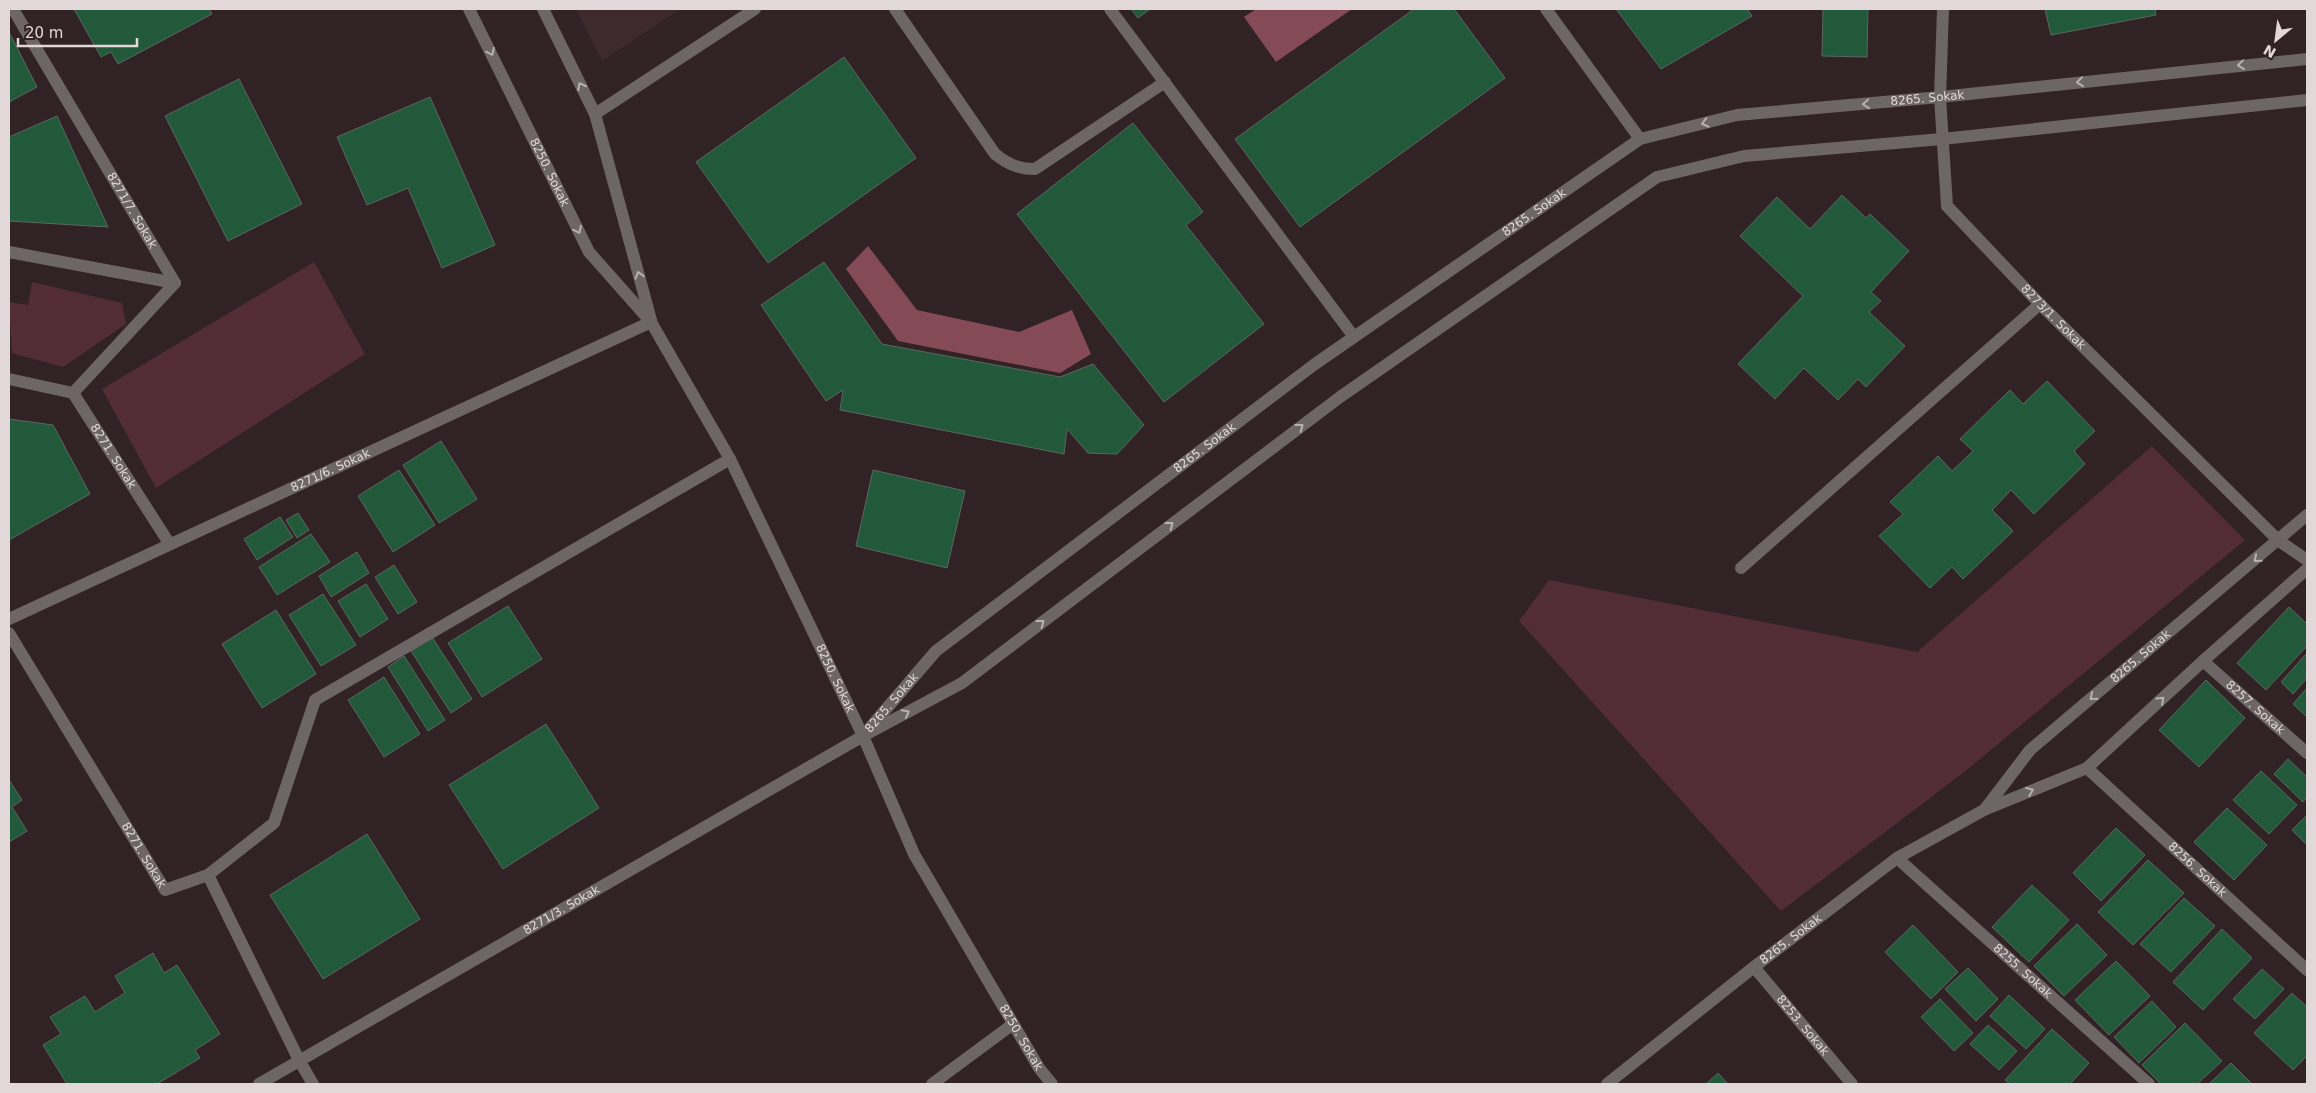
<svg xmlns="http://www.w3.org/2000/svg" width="2316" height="1093" viewBox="0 0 2316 1093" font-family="'DejaVu Sans',sans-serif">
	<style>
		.built { fill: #3e292d }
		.green { fill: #532d35 }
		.water { fill: #844b57 }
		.building { fill: #22593a; stroke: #5b685f }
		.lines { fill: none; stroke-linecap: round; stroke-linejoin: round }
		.minor { stroke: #6d6566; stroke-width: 12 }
		.oneway { stroke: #b9b0b1 }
		.labels { text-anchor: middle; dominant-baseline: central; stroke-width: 5; stroke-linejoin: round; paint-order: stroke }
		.street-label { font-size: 12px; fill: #e2d8da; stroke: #302225 }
	</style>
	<rect width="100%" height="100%" fill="#302225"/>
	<path class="built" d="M576,9h104l-78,52z"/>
	<path class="green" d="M314,262l51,92 -209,134 -54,-99z
		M32,282l90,21 4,21 -63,43 -51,-14 -3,-51 19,3z
		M2152,446l93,94 -282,233 -182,138 -262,-290 30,-41 368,72z"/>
	<path class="water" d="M1256,9h96l-76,53 -32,-45z
		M868,246l49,64 102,22 53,-22 19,44 -31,19 -162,-32 -52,-72z"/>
	<path class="building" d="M74,9h135l3,5 -94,50 -7,-12 -10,5z
		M1131,9h19l-12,9z
		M1414,9h40l51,69 -205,149 -65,-88z
		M1616,9h131l5,7 -91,53z
		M1823,9h45l-1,48 -45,-1z
		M2045,9h110l1,6 -105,20z
		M9,32l28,55 -28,15z
		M844,57l72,101 -148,105 -72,-101z
		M239,79l63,125 -74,37 -63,-125z
		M430,97l65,148 -53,23 -34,-80 -41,17 -30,-68z
		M57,116l51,111 -99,-6v-84z
		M1133,123l70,89 -17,13 78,99 -100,78 -147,-188z
		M1842,195l24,23 4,-4 39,37 -38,41 10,9 -12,11 36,34 -39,41 -8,-8 -20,21 -34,-32 -29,31 -37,-35 65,-68 -63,-60 37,-39 33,32z
		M824,262l58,82 178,33 33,-13 51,61 -27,29 -29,-1 -21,-24 -3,25 -224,-44 3,-20 -17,11 -65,-96z
		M2047,381l48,50 -21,20 11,13 -51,50 -23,-24 -19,20 21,21 -50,48 -11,-12 -22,21 -51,-52 24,-22 -13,-12 48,-46 14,15 21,-20 -13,-12 50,-49 13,14z
		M9,419l44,6 37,69 -81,46z
		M441,441l36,58 -38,24 -36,-58z
		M399,470l36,55 -42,27 -35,-56z
		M873,470l92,21 -18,77 -91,-22z
		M298,513l11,17 -12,8 -11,-18z
		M280,517l13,20 -36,23 -13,-21z
		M311,534l19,28 -53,33 -18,-28z
		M357,552l12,21 -38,24 -12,-21z
		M394,565l23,37 -19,12 -23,-37z
		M366,584l22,35 -28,18 -22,-36z
		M323,594l33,51 -35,21 -32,-51z
		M508,606l34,53 -60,38 -34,-54z
		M2289,607l18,17v22l-41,44 -29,-27z
		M276,610l40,64 -54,34 -40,-64z
		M432,637l40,62 -21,14 -40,-62z
		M2307,653v25l-14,16 -12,-12z
		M404,656l41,64 -17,11 -40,-64z
		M384,677l36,57 -36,23 -36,-57z
		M2206,680l39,38 -46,49 -40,-37z
		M2307,688v29l-14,-13z
		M546,724l53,84 -96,61 -54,-84z
		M2288,759l19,18v20l-4,5 -29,-28z
		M2261,771l36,34 -28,29 -36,-34z
		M9,780l13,20 -10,7 15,24 -18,11z
		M2227,808l40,37 -33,35 -40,-38z
		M2307,815v30l-15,-15z
		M2116,828l29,27 -44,46 -28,-28z
		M367,834l53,85 -97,60 -53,-84z
		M2148,860l36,33 -51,52 -35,-33z
		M2032,885l37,35 -40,42 -37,-35z
		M2184,898l31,28 -44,46 -31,-28z
		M2077,924l30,31 -43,41 -30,-30z
		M1913,925l45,47 -27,27 -46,-47z
		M2222,929l30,29 -49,52 -30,-28z
		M153,953l11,20 13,-8 43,69 -25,16 5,8 -43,26h-90l-24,-39 18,-11 -11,-17 35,-21 10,16 30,-19 -10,-17z
		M2116,961l34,35 -41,39 -34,-35z
		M1968,968l30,31 -22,22 -31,-32z
		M2262,969l22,20 -29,30 -22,-20z
		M2292,993l15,14v49l-14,14 -39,-37z
		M2009,995l36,34 -19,20 -36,-33z
		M1940,999l33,34 -19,18 -33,-34z
		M2152,1001l24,26 -37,36 -25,-26z
		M2185,1023l37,38 -25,23h-36l-19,-19z
		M1988,1025l29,26 -18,19 -29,-26z
		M2052,1029l37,34 -19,21h-60l-5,-4z
		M2231,1063l21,21h-43z
		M1718,1073l10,11h-22z"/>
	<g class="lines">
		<g class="minor">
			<path id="s1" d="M13,9l162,274 -102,110"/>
			<path id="s2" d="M469,9l120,243 62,70 79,137 133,277 51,118 125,214 13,16"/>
			<path d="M543,9l52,105 56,206"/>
			<path d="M895,9l100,145c13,10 23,15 40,15l130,-87"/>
			<path d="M1110,9l244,328"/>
			<path d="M1546,9l94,130"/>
			<path id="s3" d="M1943,9l-3,88 7,109 93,98 239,237 28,19"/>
			<path d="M595,114l160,-105"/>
			<path d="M9,252l166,31"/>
			<path d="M9,379l64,14"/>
			<path id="s4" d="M73,393l96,150"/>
			<path d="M1741,568l299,-264"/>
			<path id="s5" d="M9,619l642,-297"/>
			<path id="s6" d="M9,633l156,257 43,-15 66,-52 41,-123 415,-241"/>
			<path id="s7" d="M2203,661l104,92"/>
			<path id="s8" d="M868,730l68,-79 379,-287 325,-225 97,-24 203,-18 367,-38"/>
			<path id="s9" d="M2087,768l220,202"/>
			<path id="s10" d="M1985,809l45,-59 277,-235"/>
			<path id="s11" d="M1897,858l252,226"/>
			<path d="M208,875l91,185 14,24"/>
			<path id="s12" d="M1754,967l98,117"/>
			<path id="s13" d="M259,1084l604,-348 99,-53 378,-286 317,-220 87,-21 198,-17 365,-39"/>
			<path d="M932,1084l81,-60"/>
			<path id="s14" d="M1607,1084l147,-117 143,-109 87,-48 103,-42 116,-107 104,-92"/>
		</g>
	</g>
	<defs><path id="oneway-chevron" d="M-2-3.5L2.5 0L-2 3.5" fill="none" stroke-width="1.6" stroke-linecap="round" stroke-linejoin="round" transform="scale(1.25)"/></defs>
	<g class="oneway">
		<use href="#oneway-chevron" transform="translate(491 52) rotate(64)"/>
		<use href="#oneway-chevron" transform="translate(2241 65) rotate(174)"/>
		<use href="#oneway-chevron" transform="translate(2080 82) rotate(174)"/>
		<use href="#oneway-chevron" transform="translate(581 86) rotate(-117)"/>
		<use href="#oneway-chevron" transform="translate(1866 104) rotate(175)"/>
		<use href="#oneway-chevron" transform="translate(1705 123) rotate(166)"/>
		<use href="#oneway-chevron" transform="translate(578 230) rotate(64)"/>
		<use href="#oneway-chevron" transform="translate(639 275) rotate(-105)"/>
		<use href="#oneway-chevron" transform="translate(1300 427) rotate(-37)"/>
		<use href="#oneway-chevron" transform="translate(1170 525) rotate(-37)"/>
		<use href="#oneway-chevron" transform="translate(2257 559) rotate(140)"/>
		<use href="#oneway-chevron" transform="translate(1041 623) rotate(-37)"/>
		<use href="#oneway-chevron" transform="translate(2093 697) rotate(140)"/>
		<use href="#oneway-chevron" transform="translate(2161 700) rotate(-43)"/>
		<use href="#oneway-chevron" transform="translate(906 713) rotate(-28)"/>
		<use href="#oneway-chevron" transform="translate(2030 791) rotate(-22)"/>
	</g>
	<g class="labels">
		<g class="street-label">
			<text stroke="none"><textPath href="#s8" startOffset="1266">8265. Sokak</textPath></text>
			<text stroke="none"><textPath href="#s2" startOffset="182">8250. Sokak</textPath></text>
			<text stroke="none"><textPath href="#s1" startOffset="234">8271/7. Sokak</textPath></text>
			<text stroke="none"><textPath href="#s8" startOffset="846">8265. Sokak</textPath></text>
			<text stroke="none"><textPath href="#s3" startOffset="351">8273/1. Sokak</textPath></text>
			<text stroke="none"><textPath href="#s8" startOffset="441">8265. Sokak</textPath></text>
			<text stroke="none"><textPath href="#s4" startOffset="75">8271. Sokak</textPath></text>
			<text stroke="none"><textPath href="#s5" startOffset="354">8271/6. Sokak</textPath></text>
			<text stroke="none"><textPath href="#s10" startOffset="219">8265. Sokak</textPath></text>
			<text stroke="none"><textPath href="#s2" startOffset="766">8250. Sokak</textPath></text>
			<text stroke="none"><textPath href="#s8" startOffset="36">8265. Sokak</textPath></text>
			<text stroke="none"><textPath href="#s7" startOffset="70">8257. Sokak</textPath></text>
			<text stroke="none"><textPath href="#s6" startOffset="260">8271. Sokak</textPath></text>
			<text stroke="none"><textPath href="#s9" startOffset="150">8256. Sokak</textPath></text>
			<text stroke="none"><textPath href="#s13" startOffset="349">8271/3. Sokak</textPath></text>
			<text stroke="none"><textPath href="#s14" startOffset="234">8265. Sokak</textPath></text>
			<text stroke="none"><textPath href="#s11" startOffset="169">8255. Sokak</textPath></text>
			<text stroke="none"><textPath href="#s12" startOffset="76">8253. Sokak</textPath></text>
			<text stroke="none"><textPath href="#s2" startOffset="1171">8250. Sokak</textPath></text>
		</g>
	</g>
	<rect width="2316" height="1093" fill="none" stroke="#e2d8da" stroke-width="20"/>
	<g transform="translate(2276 40) rotate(209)" stroke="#302225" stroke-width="4" paint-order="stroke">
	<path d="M0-4L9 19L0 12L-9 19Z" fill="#e2d8da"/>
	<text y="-8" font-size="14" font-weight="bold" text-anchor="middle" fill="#e2d8da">N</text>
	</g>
	<path d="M18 38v8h119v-8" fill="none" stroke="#e2d8da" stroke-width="2.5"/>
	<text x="25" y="38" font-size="15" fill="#e2d8da" stroke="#302225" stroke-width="4" paint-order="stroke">20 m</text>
</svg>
